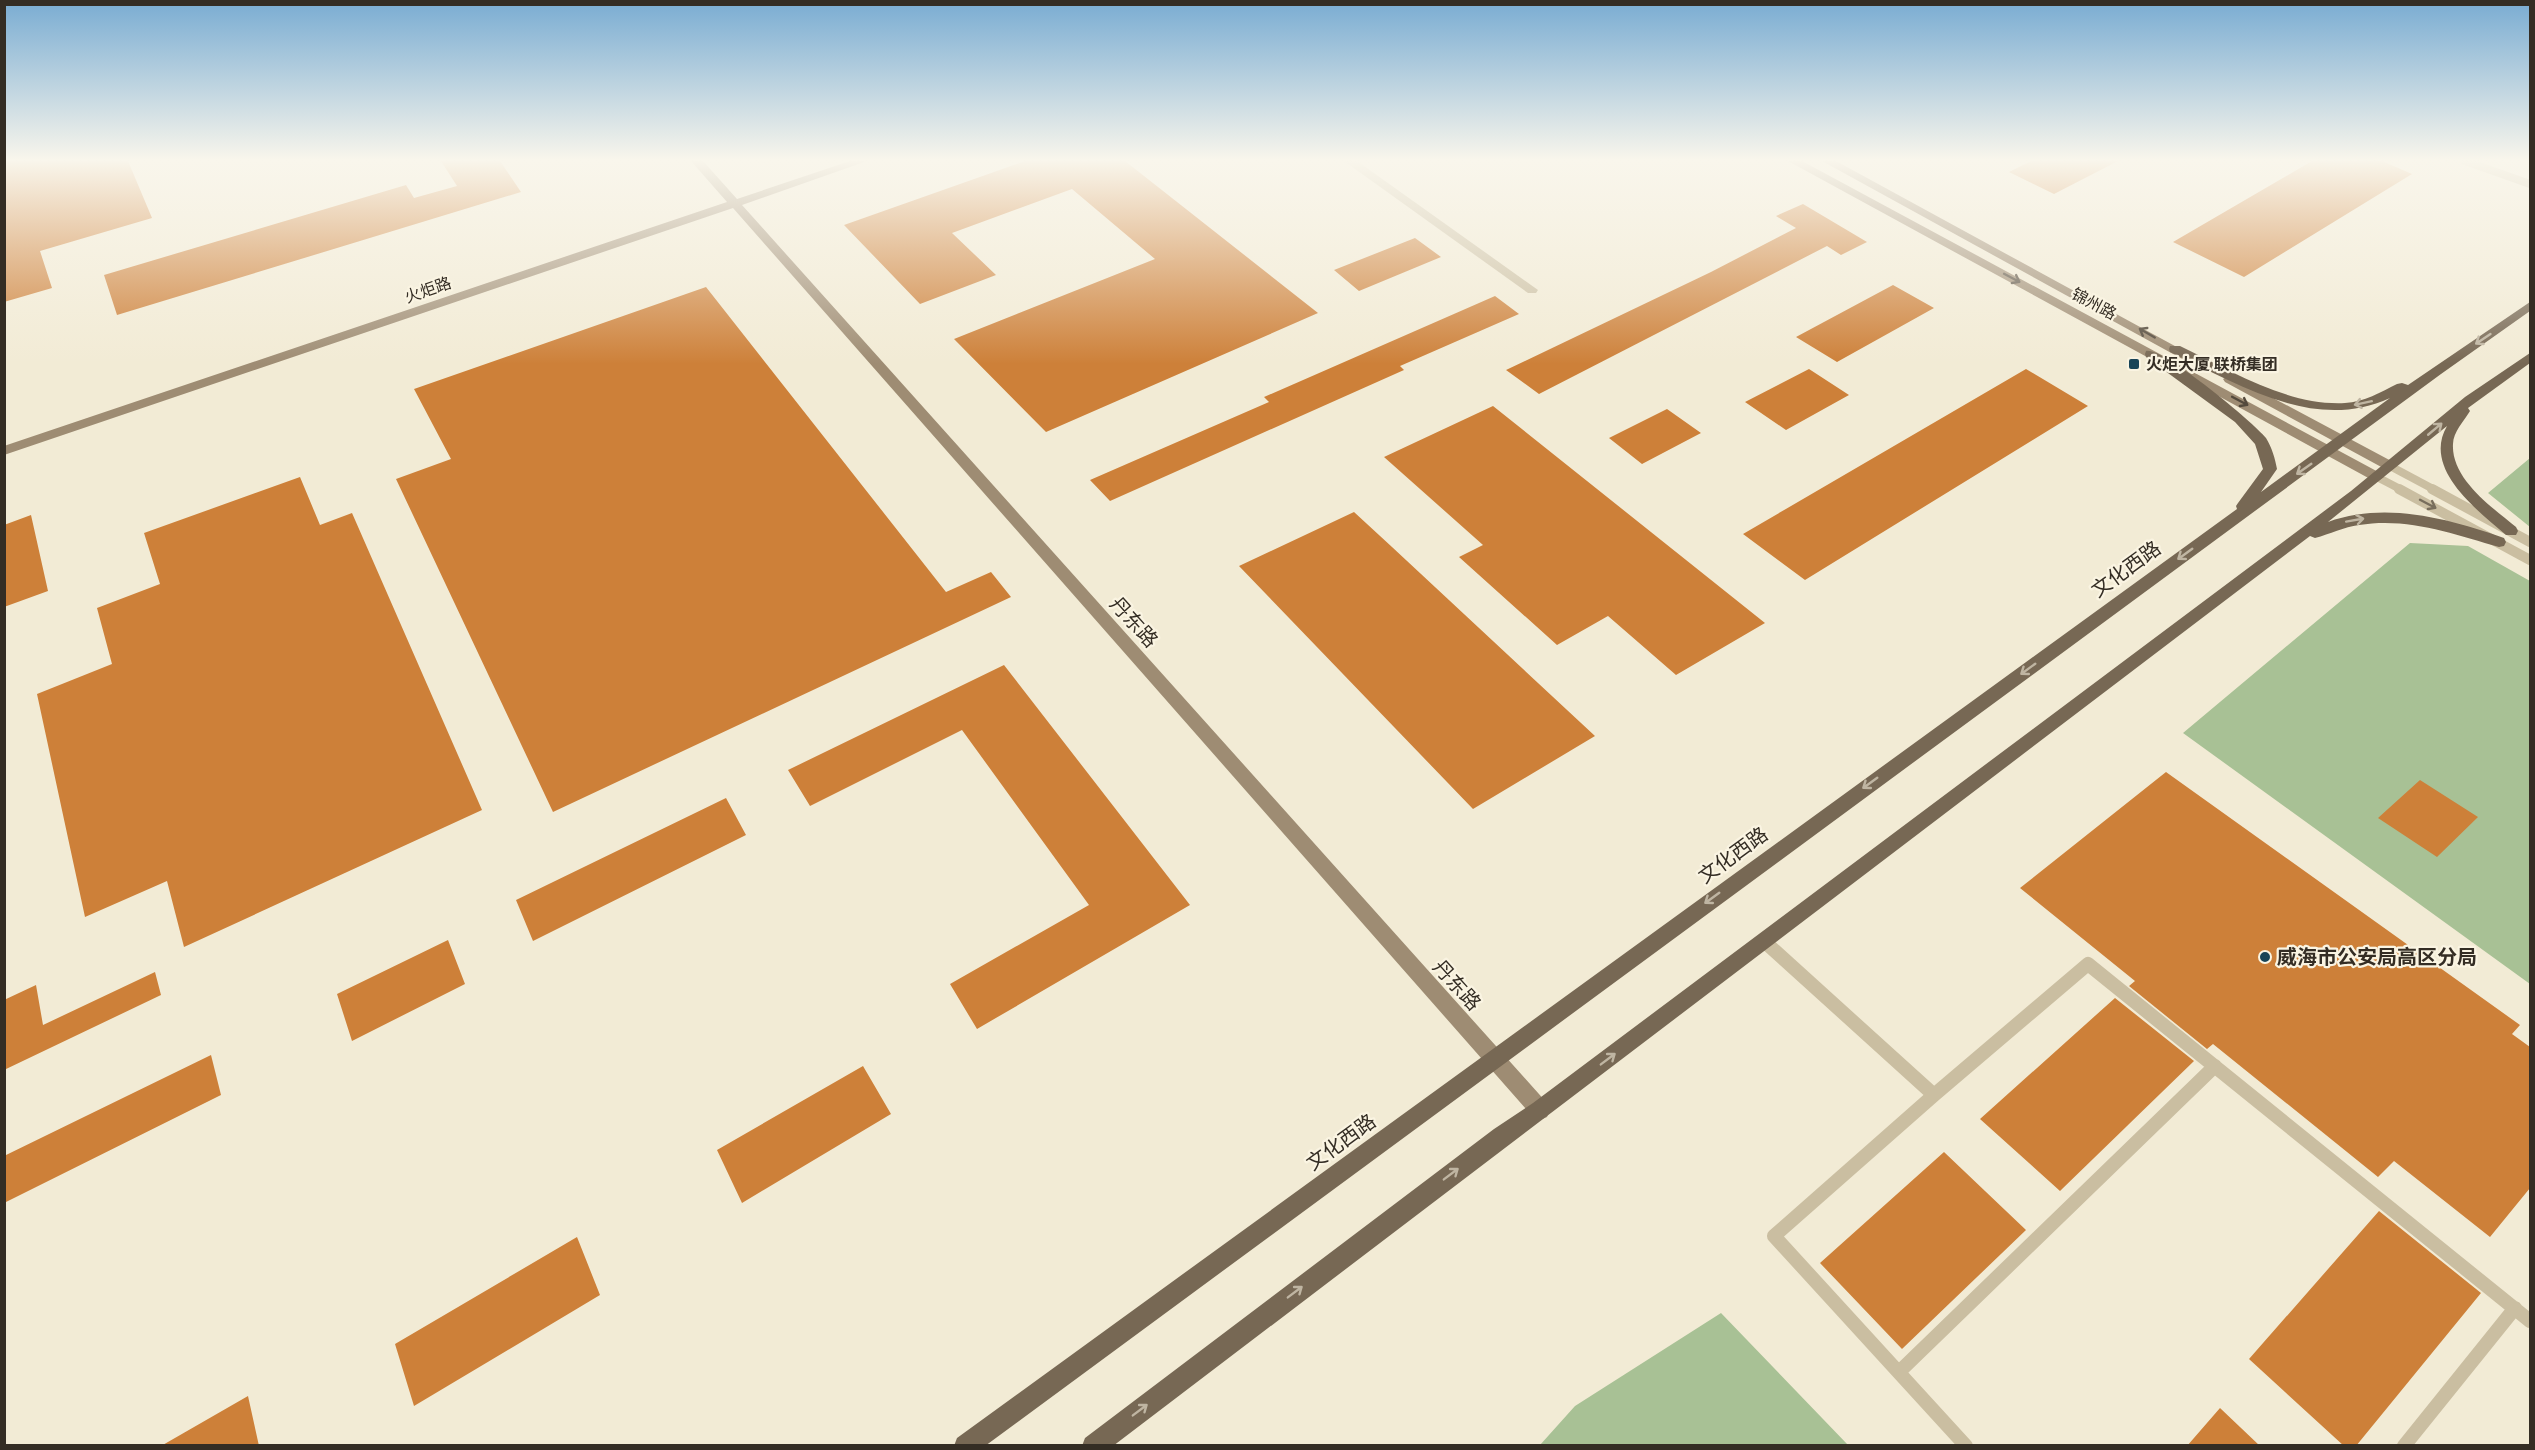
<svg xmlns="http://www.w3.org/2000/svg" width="2535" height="1450" viewBox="0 0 2535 1450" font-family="Raleway,'Noto Sans SC',sans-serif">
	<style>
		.green { fill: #a8c195 }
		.building { fill: #cd8039 }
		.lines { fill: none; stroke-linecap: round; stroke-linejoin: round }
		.service-far2 { stroke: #cabea1; stroke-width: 8 }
		.service-far1 { stroke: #cabea1; stroke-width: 10 }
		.service { stroke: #cabea1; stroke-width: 14 }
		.minor { fill: #cabea1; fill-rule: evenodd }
		.secondary { fill: #9e8c73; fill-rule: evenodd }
		.primary { fill: #776854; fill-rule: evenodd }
		.oneway { stroke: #544a3c }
		.oneway2 { stroke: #bfb5a2 }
		.oneway3 { stroke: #786e5c }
		.poi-dot { fill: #184457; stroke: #faf4e2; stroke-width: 2 }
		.labels { text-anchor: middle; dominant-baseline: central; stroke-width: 4.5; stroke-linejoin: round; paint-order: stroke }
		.far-street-label { font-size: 16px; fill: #342d24; stroke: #faf4e2 }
		.far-poi-label { font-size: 16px; font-weight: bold; fill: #342d24; stroke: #faf4e2; text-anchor: start }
		.street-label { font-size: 20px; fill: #342d24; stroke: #faf4e2 }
		.poi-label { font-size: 20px; font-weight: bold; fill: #342d24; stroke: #faf4e2; text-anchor: start }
	</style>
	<rect width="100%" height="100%" fill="#f2ebd5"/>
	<path class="green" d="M2530,458v69l-42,-34z
		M2410,543l58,3 62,35v403l-347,-251z
		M1721,1313l127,132h-308l35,-39z"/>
	<path class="building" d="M4,161h124l24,57 -112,33 12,37 -48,14z
		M441,161h59l21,31 -404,123 -13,-40 302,-90 8,13 43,-12z
		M1025,161h100l193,152 -272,119 -92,-93 201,-80 -83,-70 -120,44 44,42 -76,29 -76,-79z
		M2031,161h87l-64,33 -45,-22z
		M2312,161h70l30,13 -168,103 -71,-35z
		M1803,204l64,38 -26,13 -14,-9 -288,148 -33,-24 205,-98 85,-44 -20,-12z
		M1415,238l26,19 -82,34 -25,-21z
		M1893,285l41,23 -97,54 -41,-25z
		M706,287l240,305 45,-20 20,25 -458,215 -157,-333 55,-20 -37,-70z
		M1495,296l24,18 -119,52 4,4 -294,131 -20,-21 179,-78 -5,-5z
		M1809,369l40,26 -63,35 -41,-28z
		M2026,369l62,37 -283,174 -62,-46z
		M1493,406l272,217 -89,52 -68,-59 -51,29 -98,-88 24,-12 -99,-88z
		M1667,409l34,24 -59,31 -33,-26z
		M300,477l20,48 32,-12 130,297 -298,137 -17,-66 -82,36 -48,-223 75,-30 -15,-56 63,-24 -16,-51z
		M1354,512l38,35 203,189 -122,73 -234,-243z
		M31,515l17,76 -44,16v-82z
		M1004,665l186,240 -213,124 -27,-45 139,-79 -127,-175 -152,76 -22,-36z
		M2166,772l354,253 -8,9 18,13v141l-40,49 -96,-76 -16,16 -165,-133 -6,5 -78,-63 6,-5 -115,-93z
		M2420,780l58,37 -41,40 -59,-39z
		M726,798l20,37 -213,106 -17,-41z
		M448,940l17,44 -113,57 -15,-47z
		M155,972l6,23 -157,75v-70l32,-15 7,40z
		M2115,998l79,63 -134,130 -80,-72z
		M211,1055l10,40 -217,108v-47z
		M863,1066l28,48 -149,89 -25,-53z
		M1944,1152l82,78 -124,119 -82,-86z
		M2379,1211l102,82 -125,153h-12l-95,-87z
		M577,1237l23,58 -186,111 -19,-62z
		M248,1396l11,50h-98z
		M2220,1408l40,38h-73z"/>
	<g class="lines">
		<path class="service-far2" d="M2465,161l65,23
			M2390,466l45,24
			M2377,477l25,13"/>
		<path class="service-far1" d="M2399,489l131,71
			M2432,489l98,53"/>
		<path class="service" d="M1765,942l169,153
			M1899,1372l316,-306
			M1966,1446l-192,-210 160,-141 154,-131 442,357
			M2404,1446l111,-138"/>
		<path class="minor" d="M1344,161h13l181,129 -2,3h-8z"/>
		<path class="secondary" d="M691,161h12l34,38 113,-38h17l-125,44 805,898 3,7 -3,7 -7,3 -7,-3 -800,-909 -729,247v-9l723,-244z
			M1788,161h14l580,313 2,3 -7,5 -5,-2z
			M1822,161h14l359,196 -1,3h-10z
			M2230,375l165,88 2,3 -7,5 -5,-2 -160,-87 -2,-3z"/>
		<path class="primary" d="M2530,302v9l-89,63 -1456,1072h-31l3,-8 1280,-929 -1,-3 2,-3 25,-34 -8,-25 -20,-22 -89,-65 -1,-3 1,-3c17,-4 107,71 120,87 6,10 9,20 11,31l-16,23 129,-94c-76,35 -151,-14 -220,-46l-1,-3 1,-3h10c50,24 107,60 165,57 19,-1 36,-11 52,-19l5,-1 6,2z
			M2530,353v10l-62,45 2,3c-6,10 -17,21 -17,33 -2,35 40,64 63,83l2,4 -2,4h-10c-29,-25 -84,-66 -59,-109l-119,96c58,-21 121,-3 176,16l2,4 -2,4 -5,1c-46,-13 -91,-30 -140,-22 -15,2 -29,9 -44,13l-5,-2 -1197,910h-31l3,-8 409,-309 39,-26 818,-612 114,-94z"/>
	</g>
	<defs><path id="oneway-shaft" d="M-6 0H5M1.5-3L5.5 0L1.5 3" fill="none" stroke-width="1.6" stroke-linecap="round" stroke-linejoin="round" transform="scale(1.5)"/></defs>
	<g class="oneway">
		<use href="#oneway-shaft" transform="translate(2012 278) rotate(28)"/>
		<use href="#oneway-shaft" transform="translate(2147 333) rotate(-150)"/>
		<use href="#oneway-shaft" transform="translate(2240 401) rotate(28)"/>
	</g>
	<g class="oneway2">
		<use href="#oneway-shaft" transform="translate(2483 339) rotate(146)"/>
		<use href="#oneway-shaft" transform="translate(2363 403) rotate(168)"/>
		<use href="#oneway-shaft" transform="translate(2435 429) rotate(-40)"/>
		<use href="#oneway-shaft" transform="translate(2304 469) rotate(145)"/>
		<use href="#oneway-shaft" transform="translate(2355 520) rotate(-10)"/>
		<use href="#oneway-shaft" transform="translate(2185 554) rotate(144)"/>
		<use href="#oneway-shaft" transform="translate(2028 669) rotate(144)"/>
		<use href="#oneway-shaft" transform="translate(1870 783) rotate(144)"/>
		<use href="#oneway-shaft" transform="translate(1712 898) rotate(144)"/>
		<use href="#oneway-shaft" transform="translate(1608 1059) rotate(-37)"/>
		<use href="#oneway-shaft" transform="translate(1451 1174) rotate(-37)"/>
		<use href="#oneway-shaft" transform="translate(1295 1292) rotate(-37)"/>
		<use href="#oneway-shaft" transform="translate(1140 1410) rotate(-37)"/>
	</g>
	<use class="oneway3" href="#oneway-shaft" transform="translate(2428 504) rotate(28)"/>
	<linearGradient id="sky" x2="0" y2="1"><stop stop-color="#79acd2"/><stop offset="0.44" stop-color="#f9f6ec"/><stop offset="1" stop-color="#f9f6ec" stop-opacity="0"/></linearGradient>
	<rect width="2535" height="364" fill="url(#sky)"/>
	<g class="poi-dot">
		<rect x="2128" y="358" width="12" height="12" rx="3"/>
		<circle cx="2265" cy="957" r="6"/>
	</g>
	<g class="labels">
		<g class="far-street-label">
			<text transform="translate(428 290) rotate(-19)">火炬路</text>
			<text transform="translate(2094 304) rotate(28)">锦州路</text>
		</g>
		<g class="far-poi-label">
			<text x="2146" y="364">火炬大厦 联桥集团</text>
		</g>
		<g class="street-label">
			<text transform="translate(2126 569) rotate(-36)">文化西路</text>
			<text transform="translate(1134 622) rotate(48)">丹东路</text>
			<text transform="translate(1733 855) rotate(-36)">文化西路</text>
			<text transform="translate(1457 985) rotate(48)">丹东路</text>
			<text transform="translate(1341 1142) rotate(-36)">文化西路</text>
		</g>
		<g class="poi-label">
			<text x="2277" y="957">威海市公安局高区分局</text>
		</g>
	</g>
	<rect width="2535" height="1450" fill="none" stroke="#342d24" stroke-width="12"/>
</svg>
